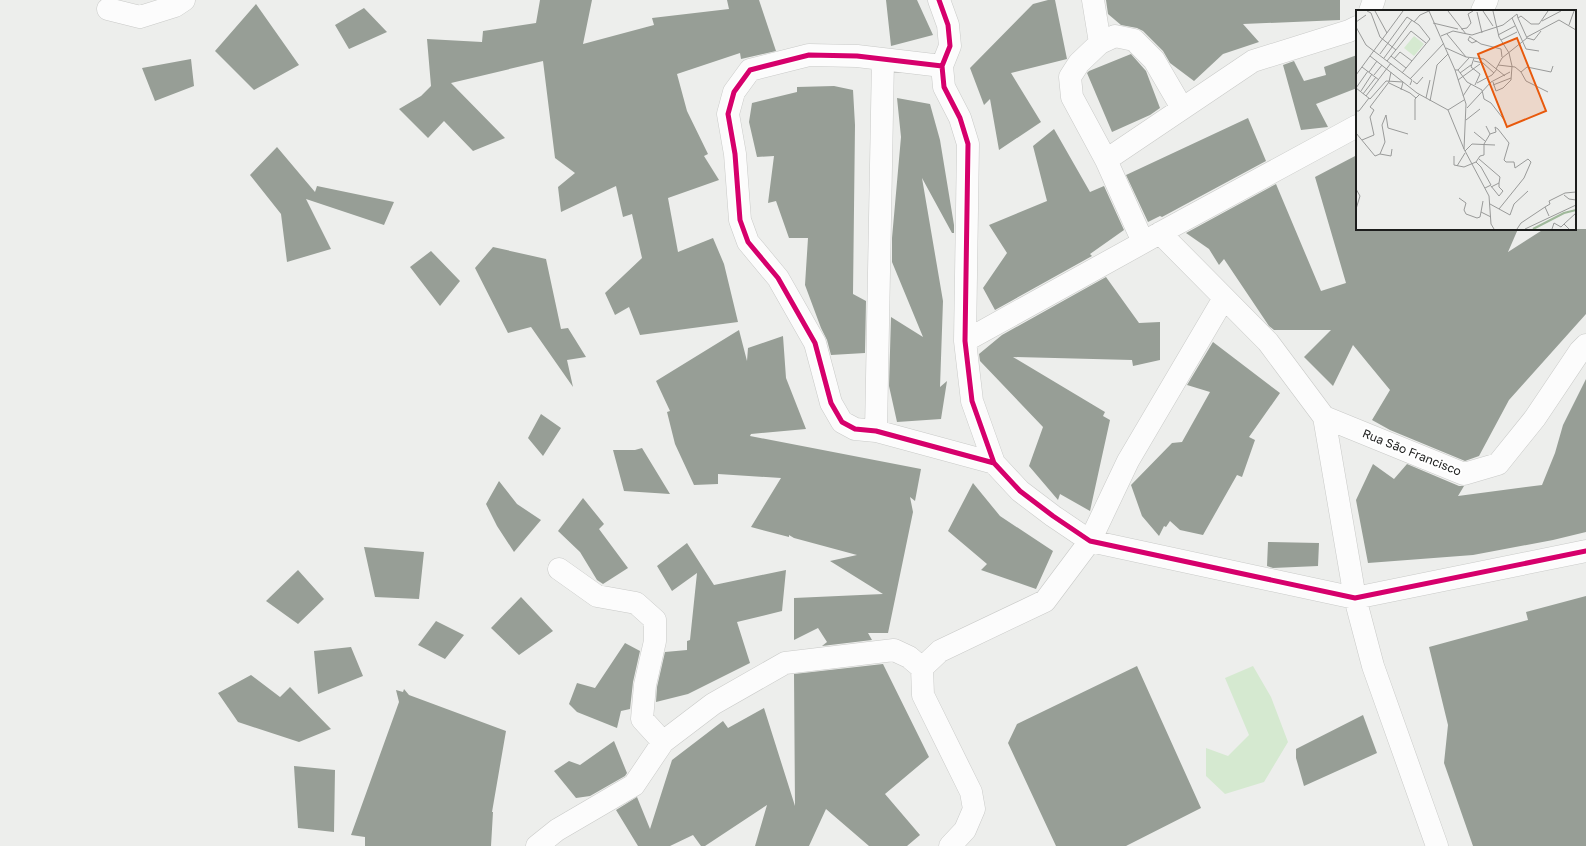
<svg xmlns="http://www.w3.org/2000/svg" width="1586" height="846" viewBox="0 0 1586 846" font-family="'Golos Text',sans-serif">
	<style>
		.green { fill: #d5e9d0 }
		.building { fill: #979e96 }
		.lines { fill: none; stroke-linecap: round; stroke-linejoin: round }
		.minor-casing { stroke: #c9cac8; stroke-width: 23 }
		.minor { stroke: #fcfcfc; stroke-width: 22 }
		.cycleway-casing { stroke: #fff; stroke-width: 8 }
		.cycleway { stroke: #d6006c; stroke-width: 5 }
		.labels { text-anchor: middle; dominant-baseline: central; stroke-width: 4; stroke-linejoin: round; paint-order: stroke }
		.street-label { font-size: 12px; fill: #1c1d1c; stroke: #fff }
		.inset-river { fill: none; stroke: #9fb89a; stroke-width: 2 }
		.inset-road { fill: none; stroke: #999a99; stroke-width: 1 }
		.view { fill: #e8590c; fill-opacity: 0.15; stroke: #e8590c; stroke-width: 2 }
		.inset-edge { fill: none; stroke: #1c1d1c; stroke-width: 2 }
	</style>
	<rect width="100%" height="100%" fill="#edeeec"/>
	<path class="green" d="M1253,666l18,31 17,45 -24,40 -39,12 -19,-18v-28l22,8 21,-21 -24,-57z"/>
	<path class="building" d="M540,0h52l-9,44 71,-19 -2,-7 77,-9 -2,-9h32l17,51 -35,8 -1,-6 -63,21 10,37 21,43 -4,2 15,24 -51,18 10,54 35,-14 11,26 14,58 -98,13 -11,-28 -14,8 -10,-22 37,-35 -10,-44 -9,3 -7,-31 -55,26 -3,-25 17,-14 -20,-15 -12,-97 -92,22 54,55 -32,13 -29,-30 -16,17 -29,-29 22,-13 10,-10 -4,-47 55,3 1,-11 53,-8z
		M886,0h31l16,35 -42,11z
		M1048,0h7l12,59 -56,14 30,49 -42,28 -9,-51 -6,6 -14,-37 63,-64z
		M1106,0h234v20l-97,4 16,18 -36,12 -29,27 -24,-18 -7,-12 -20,-20 -6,-3 -16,-3 -13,-11z
		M256,4l43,61 -45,25 -39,-39z
		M364,8l23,24 -38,17 -14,-24z
		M1131,54l15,17 14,37 -10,7 -38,17 -25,-59 2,-2z
		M1357,55v33l-41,16 12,23 -27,3 -18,-65 11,-4 10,20 22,-6 -2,-8z
		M191,59l3,27 -39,15 -13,-33z
		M834,86l19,4 2,35 -2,169 13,7 -1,52 -34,2 -4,-15 -6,-12 -16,-43 3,-47h-19l-13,-37 -8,2 6,-47 -17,1 -8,-35 3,-19 45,-11v-5z
		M897,98l33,6 10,36 14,85v8h-2l-30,-55 21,123 -3,86 7,-6 -6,38 -44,3 -8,-36 2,-69 32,20 -31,-75v-24l9,-101z
		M1248,118l18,43 -104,56 -2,-1 -12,6 -22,-47z
		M1054,129l36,63 14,-6 20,44 -34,24 2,2 -97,54 -12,-22 24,-35 -18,-28 58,-24 -14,-55z
		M277,147l38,45 2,-6 77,16 -10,23 -78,-26 25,50 -44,13 -6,-48 -31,-39z
		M1357,155v74h161l-10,23 36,-23h42v85l-77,86 -30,56 -14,5 -75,-31 -18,-10 18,-30 -37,-45 -20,41 -29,-29 27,-27h-57l-5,-4 -45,-67 -5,6 -10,-16 -23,-16 90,-49 45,107 25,-8 -31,-106z
		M493,247l53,12 15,70 7,-1 18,29 -19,3 6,27 -42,-60 -23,6 -33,-65z
		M431,251l29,30 -20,25 -30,-39z
		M1106,277l33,46 21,-1v38l-27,6 -1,-6 -119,-3 92,55 -2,4 7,4 -20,91 -30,-17 -2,6 -29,-34 14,-39 -63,-66 -1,-7 23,-19z
		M739,330l8,31 1,-13 35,-12 3,42 20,51 -55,5 -1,2 171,33 -6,32 -5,-4 3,15 -25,121h-20l4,7 -50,6 5,-4 -9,-14 -24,12v-42l89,-4 -53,-33 27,-6 -63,-17 -5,-3v2l-38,-10 30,-49 -63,-4v10l-24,1 -19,-41 -8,-32 3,-1 -14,-30z
		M1213,342l67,51 -31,44 6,3 -13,37 -5,-2 -34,60 -23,-5 -10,-9 -4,6 -2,-1 -5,10 -17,-20 -11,-31 41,-42 10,-1 28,-50 -23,-7z
		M1586,379v153l-33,8 -80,15 -105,8 -12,-63 17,-36 21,15 13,-15 52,22h5l-6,10 84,-11 13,-32 8,-28z
		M541,414l20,14 -18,28 -15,-18z
		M642,448l28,46 -46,-3 -11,-41h22z
		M499,481l18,23 24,16 -27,32 -17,-26 -11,-22z
		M973,483l27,33 53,35 -17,38 -55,-19 6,-6 -39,-33z
		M583,498l21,26 -5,5 29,39 -25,16 -6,-4 -17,-28 -22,-21z
		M1268,542l51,1 -1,23 -45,2 -6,-2z
		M687,543l27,42 72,-15 -4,41 -45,11 13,41 -62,31 -32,8 1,-15 8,-35 22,-2v-9l3,-1 7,-67 -25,18 -15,-25z
		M364,547l60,5 -5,47 -44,-2z
		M298,570l26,29 -26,25 -32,-23z
		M1586,596v250h-113l-29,-83 4,-38 -19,-78 99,-27 -2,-8z
		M521,597l32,34 -34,24 -28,-27z
		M436,621l28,14 -19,24 -27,-14z
		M625,643l15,8 -7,31 -3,27 -9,2 -4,17 -40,-16 -8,-8 8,-21 18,5z
		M351,647l12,29 -45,18 -4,-43z
		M883,664l46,93 -44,37 35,41 -13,11h-38l-43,-37 -17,37h-54l12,-41 -62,41h-4l-8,-11 -23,11h-32l-22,-36 21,-13 13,32 22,-69 51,-39 5,7 36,-20 31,98 -1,-132z
		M1137,666l64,142 -75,38h-70l-48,-103 9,-19z
		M251,675l29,22 10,-10 41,42 -32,13 -61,-20 -20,-29z
		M404,689l5,6 97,36 -14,81h1l-2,34h-126v-9l-14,-2 48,-133 -3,-12 7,2z
		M1363,715l14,38 -73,33 -8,-28v-9z
		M614,741l13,32 -2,3 -35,20 -14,2 -22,-27 15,-10 11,4z
		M294,766l41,4 -1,62 -36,-4z"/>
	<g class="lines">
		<g class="minor-casing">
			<path id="minor" d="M939,0l9,25 2,21 -8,20 2,21 16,31 8,26 -3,197 7,60 22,62 26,28 33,25 37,25 265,57 231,-47
				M1093,0l7,43 -21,20 -9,14 2,20 34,63 37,82
				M108,9l32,8 35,-11 9,-6
				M1370,11l4,-11
				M1482,11l5,-11
				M1100,43l15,-7 19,4 20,20 28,48
				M942,66l-85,-10 -48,-1 -59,15 -16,22 -6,22 7,40 5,66 8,22 30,36 37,65 16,60 11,19 13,7 21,2 118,32
				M1106,160l147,-99 96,-30 8,-4
				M1160,233l108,109 56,75 31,181 18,68 64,180
				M965,341l195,-108 197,-107
				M1324,417l140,57 34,-10 37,-46 45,-67 6,-6
				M876,431l7,-372
				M559,569l38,27 39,7 19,17v21l-10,44 -3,34 21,23
				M537,846l20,-16 77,-45 29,-43 50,-38 72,-41 109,-13 15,7 13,11
				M950,846l15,-16 9,-21 -3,-17 -48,-97 -1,-27 18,-17 105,-50 45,-60 38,-80 96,-163"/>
		</g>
		<use href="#minor" class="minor"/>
		<g class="cycleway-casing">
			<path id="cycleway" d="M939,0l9,25 2,21 -8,20 2,21 16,31 8,26 -3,197 7,60 22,62 26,28 33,25 37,25 265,57 231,-47
				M942,66l-85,-10 -48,-1 -59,15 -16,22 -6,22 7,40 5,66 8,22 30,36 37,65 16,60 11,19 13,7 21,2 118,32"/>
		</g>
		<use href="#cycleway" class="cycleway"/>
	</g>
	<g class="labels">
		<g class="street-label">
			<text transform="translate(1412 452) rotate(22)">Rua São Francisco</text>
		</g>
	</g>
	<g transform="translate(1356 10)">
		<rect width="220" height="220" fill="#edeeec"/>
		<path d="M58,26l10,8 -10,12 -10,-8z" fill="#d5e9d0"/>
		<path class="inset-river" d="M177,219l31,-16 12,-3"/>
		<path class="inset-road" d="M11,1l4,2 9,24 16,13M19,1l12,22M73,1l26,59 11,34 -2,45 25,47 2,28 3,5M92,1l18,23M127,1l10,15M121,2l5,21M156,8l14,31 13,2M186,11l19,-10M0,12l10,-7M58,12l6,-7 9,-4M77,13l25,6M213,15l5,-14M0,17l10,18 46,35 -2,5M105,19l6,-1 4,-5 -3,-9 5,-3M91,24l19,23M142,25l17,-9M85,26l12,-5 19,4 31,-10 14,-11 1,4M114,26l-2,4 4,3 5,-2M114,27l11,7 20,5 1,8M171,27l32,-17 17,10M171,28l7,2 7,-9M145,30l16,-8M90,38l20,9 18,2 21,17M24,44l27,-37 12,8 11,14 -28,34M14,46l47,37 31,17 16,-10M35,46l15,12M28,48l28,-38M118,48l-3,9 9,7 -5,11M38,49l6,-7 12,9M31,51l24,-30 15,12M118,51l9,2 11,10M142,55l17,2 6,5 6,-5 24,5 2,-6M6,57l17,13M140,59l6,-11 25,-20 -9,-20 3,-2 10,8h8l9,-13M99,60h3l9,12 15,8 2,9 7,4 14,18M102,60l11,-12M13,62l8,-11M165,62l5,9 22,11M104,63l11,-8M0,65l47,-64M18,65l8,-10M54,69l34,-36M102,70l22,-16M57,71l4,3 6,-7M137,72l3,9 7,-3 8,-8 1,-14 -3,-13 -10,-16 -6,-26M33,73l21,10 6,5M121,73l15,-8 5,-6M137,75l18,-7M0,78l14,11 16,-18 17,1 -2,8M0,78l12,-17M5,81l11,-17M7,84l13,-17M10,86l25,-33M107,86l8,-12M70,88l4,-18M74,91l7,-36 11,-11M111,98l24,-26 19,-10M92,100l16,39M0,101h3l10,-13M59,110v-21l5,-5M110,110l14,-11M118,122l11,9M0,123l19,23 5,-2 5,-12 -3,-17 4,-10 2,13 20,6M134,124l6,-2 -1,-5 3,2 11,14 -5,17 2,2h8l1,6 13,-9 3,3 -7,16 -25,31M6,130l12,-5 -4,-18 4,-7 -4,-3 19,-25 2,-10M109,141l7,-7 23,1M24,144l11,2 1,-7M98,146v9l10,2 12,-5 5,5 10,18 -6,3M123,149l21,18 -1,6 -8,4M120,152l4,-6 4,-1v-11l6,-10 -4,-8M101,156l8,-13M135,176l8,10 4,-5 -4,-4v-4M0,179l4,7 -4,13M208,185l5,4 7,1M103,188l7,5 -2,7 2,4 11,4 3,-1 1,-5M127,191l-2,11 10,5M134,194l20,11 4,-11 14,-13M193,206l-4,-9 5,-3 -1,-3 16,-8 11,-1M208,214l12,-11M161,219l4,-6 24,-16M169,219l51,-24M196,219l2,-6 7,4 3,-3 5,5"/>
		<path class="view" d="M161,28l29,73 -39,16 -29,-73z"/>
		<rect width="220" height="220" class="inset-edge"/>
	</g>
</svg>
